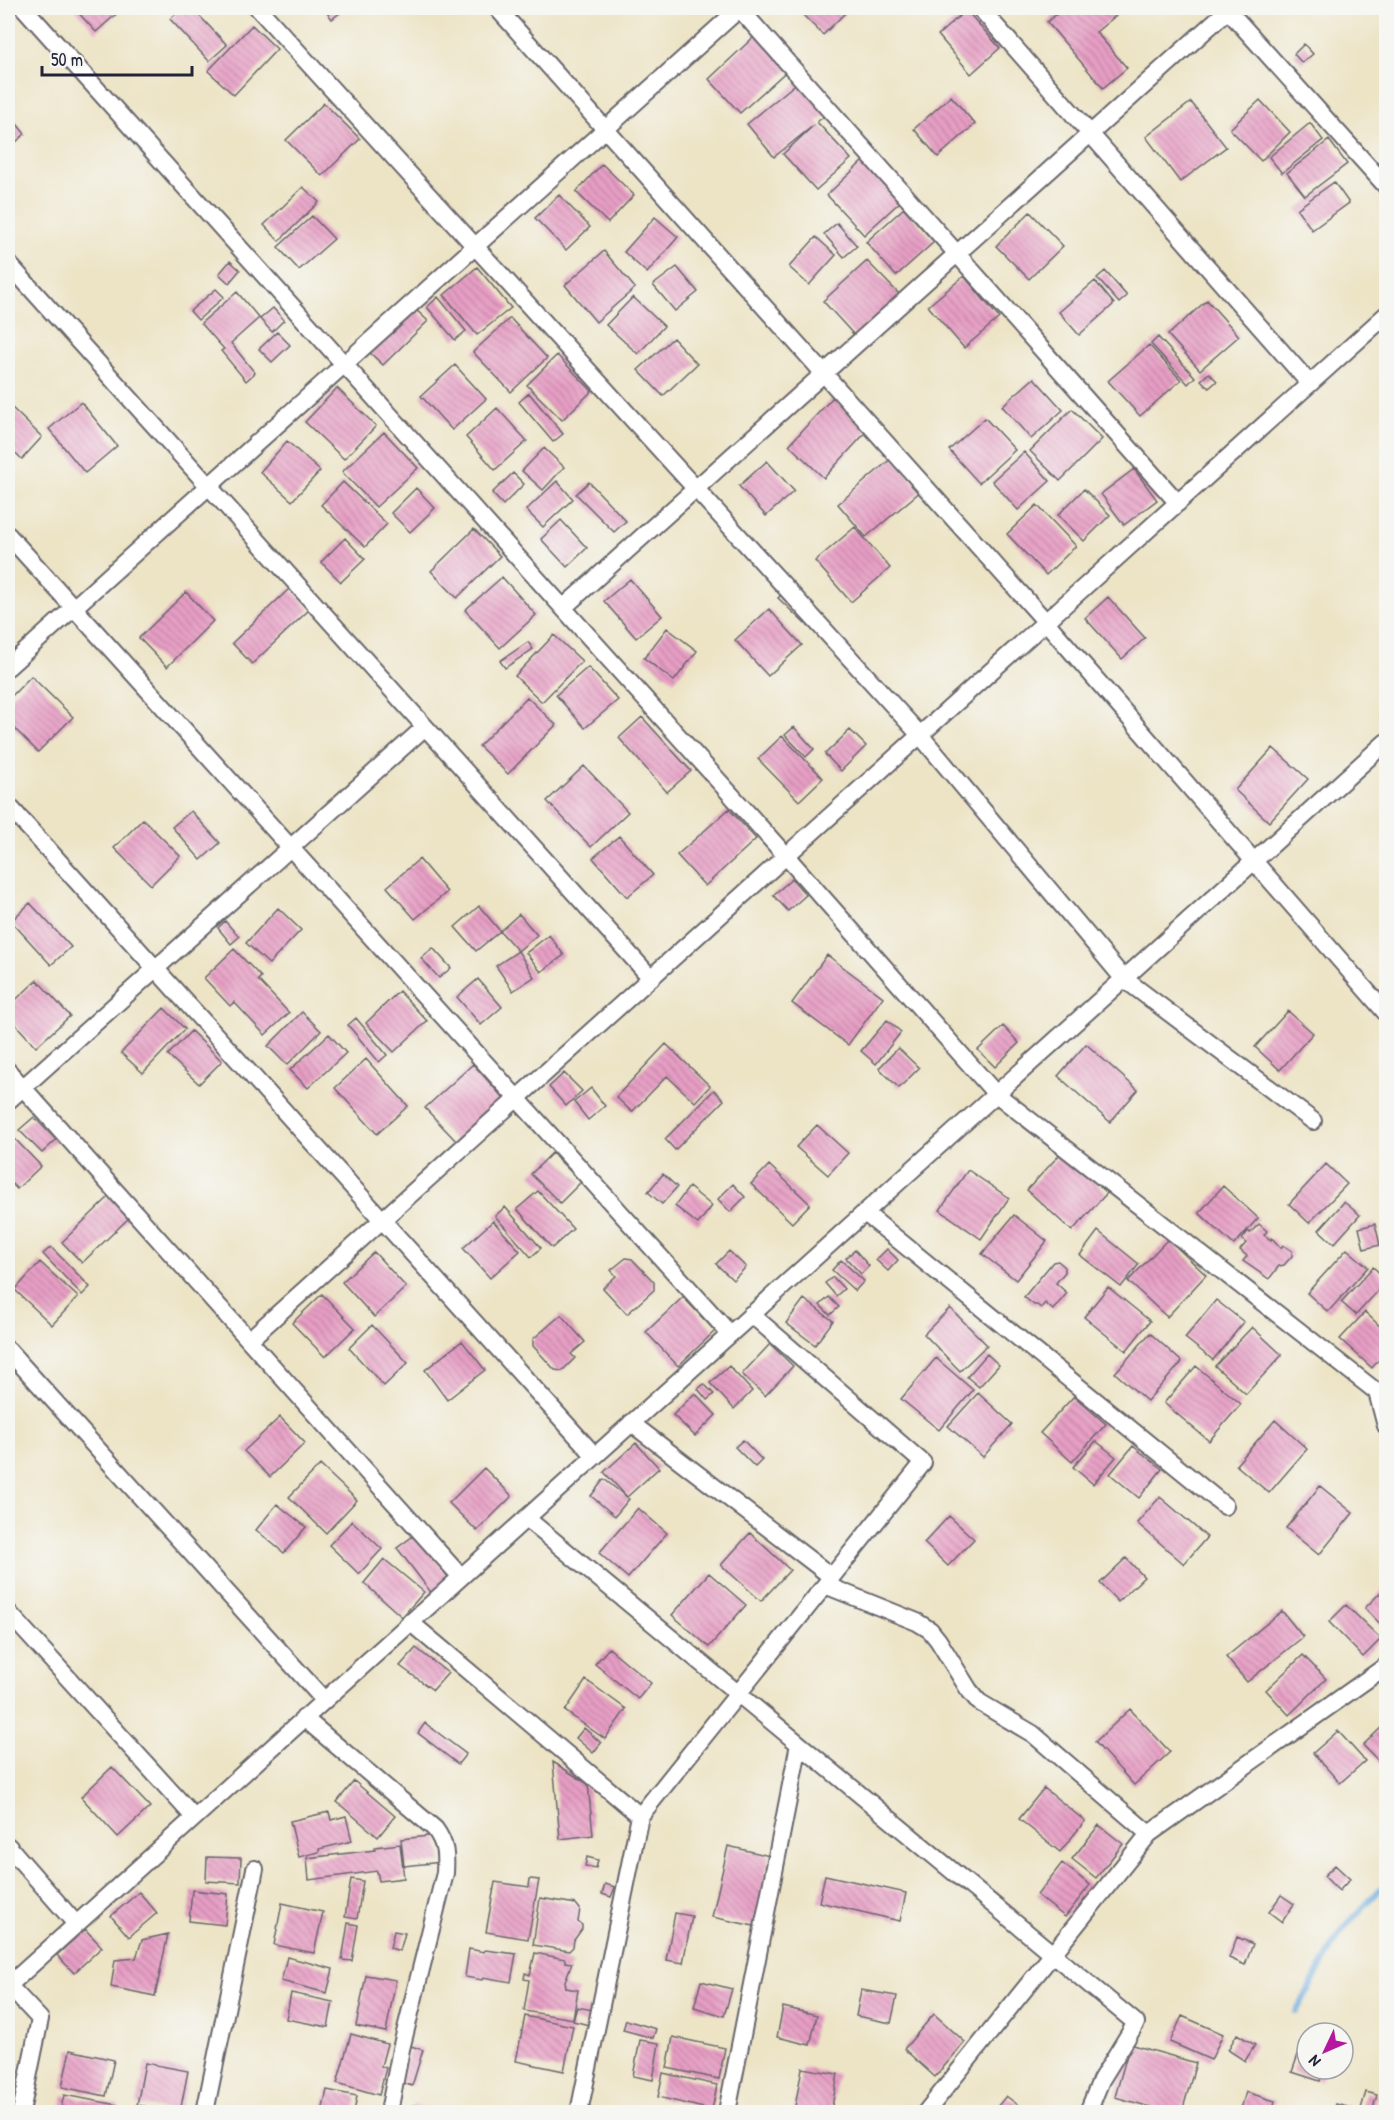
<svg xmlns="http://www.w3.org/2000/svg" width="1394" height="2120" viewBox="0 0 1394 2120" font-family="'Patrick Hand',sans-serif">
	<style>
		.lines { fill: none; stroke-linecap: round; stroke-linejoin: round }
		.stream { stroke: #6dabdf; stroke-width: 6 }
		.building { fill: url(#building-back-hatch) }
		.minor-casing { stroke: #69666c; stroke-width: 20 }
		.minor { stroke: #fff; stroke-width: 16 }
	</style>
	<defs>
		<pattern id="building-back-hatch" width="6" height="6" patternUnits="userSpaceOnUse" patternTransform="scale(1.5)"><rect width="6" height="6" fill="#e89fc5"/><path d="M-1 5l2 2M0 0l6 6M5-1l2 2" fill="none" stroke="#bc81a1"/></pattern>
	</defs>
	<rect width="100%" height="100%" fill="#f6f6f2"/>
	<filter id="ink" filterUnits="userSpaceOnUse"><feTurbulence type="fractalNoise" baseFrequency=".0167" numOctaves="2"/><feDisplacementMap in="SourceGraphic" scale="12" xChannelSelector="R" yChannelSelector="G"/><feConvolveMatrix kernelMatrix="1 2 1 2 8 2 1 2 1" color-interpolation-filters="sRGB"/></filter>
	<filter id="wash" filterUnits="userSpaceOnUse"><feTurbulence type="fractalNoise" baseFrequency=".008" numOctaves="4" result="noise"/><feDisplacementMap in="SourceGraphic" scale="24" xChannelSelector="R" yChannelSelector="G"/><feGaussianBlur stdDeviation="1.35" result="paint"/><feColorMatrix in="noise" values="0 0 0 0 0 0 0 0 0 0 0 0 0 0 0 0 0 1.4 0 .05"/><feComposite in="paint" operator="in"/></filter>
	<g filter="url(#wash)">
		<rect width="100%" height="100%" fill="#ede4c6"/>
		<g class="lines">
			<path class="stream" d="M1296,2012l46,-82 44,-47"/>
		</g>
		<g id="blocks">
			<path class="building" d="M74,8h49l-27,24z
				M183,8h9l35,37 -18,16 -39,-42z
				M323,8h23l-14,11z
				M796,8h54l-27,27z
				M1064,8h61l-29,24 31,36 -24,20 -56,-66z
				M966,10l34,38 -29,26 -33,-39z
				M252,25l25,24 -43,46 -26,-24z
				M759,32l32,35 -51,46 -31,-34z
				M1304,44l9,10 -11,9 -8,-9z
				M799,81l28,33 -10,8 34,37 -35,31 -33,-36 31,-29 -40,32 -27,-33z
				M951,96l24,28 -37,33 -24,-28z
				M1260,100l30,32 -29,29 -31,-32z
				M1191,102l35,45 -46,35 -34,-45z
				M324,103l36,36 -38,37 -36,-36z
				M8,113l17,21 -17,15z
				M1310,123l13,17 -41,33 -13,-16z
				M1329,140l18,24 -42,32 -18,-23z
				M864,160l38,40 -38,35 -37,-40z
				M602,164l32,31 -26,28 -32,-31z
				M1334,182l15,21 -37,27 -15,-21z
				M303,187l16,15 -40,39 -15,-16z
				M559,195l31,32 -24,23 -31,-32z
				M904,208l30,34 -38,34 -30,-34z
				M1030,212l33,34 -34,33 -33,-33z
				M312,216l22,23 -35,31 -21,-23z
				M655,217l23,20 -31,36 -23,-21z
				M837,223l20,23 -13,11 -20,-23z
				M816,237l20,18 -27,30 -20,-18z
				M604,251l31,37 -39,34 -31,-37z
				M230,261l10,9 -11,13 -10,-9z
				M867,261l33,34 -45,41 -32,-35z
				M477,267l34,41 -34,27 -33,-40z
				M677,267l21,25 -23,19 -22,-26z
				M1105,271l22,25 -8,7 -22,-25z
				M964,276l35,42 -35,30 -36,-42z
				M1095,281l19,23 -35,31 -20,-23z
				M216,289l8,8 -26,23 -8,-9z
				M237,292l22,26 -28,25 24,30 -9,8 -25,-30 3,-2 -23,-26z
				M438,297l28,34 -11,9 -28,-33z
				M633,297l31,29 -26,28 -32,-29z
				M1207,300l32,36 -39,34 -32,-35z
				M412,306l16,15 -45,44 -16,-15z
				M273,308l11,12 -12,12 -12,-13z
				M510,318l37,40 -36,34 -38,-40z
				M277,332l13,13 -18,17 -13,-13z
				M1158,337l37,40 -7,7 -37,-40z
				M673,338l24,26 -34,32 -25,-26z
				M1149,345l32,35 -41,36 -32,-35z
				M557,355l35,36 -30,29 -35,-35z
				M455,365l31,34 -34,31 -31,-34z
				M1209,373l8,8 -8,7 -8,-8z
				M1034,378l29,32 -32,29 -29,-33z
				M337,388l39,38 -32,33 -39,-37z
				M529,393l34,41 -10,8 -34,-40z
				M833,397l35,33 -44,48 -35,-33z
				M81,402l36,44 -32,27 -36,-44z
				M8,404l34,33 -20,22 -14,-13z
				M497,408l30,33 -32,29 -29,-33z
				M1072,409l30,30 -42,42 -30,-30z
				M985,418l30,32 -36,33 -30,-33z
				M384,432l34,36 -42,39 -34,-35z
				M287,441l33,30 -28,30 -32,-29z
				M544,448l20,19 -21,23 -21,-19z
				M1024,452l26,29 -32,29 -26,-29z
				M893,457l28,34 -55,46 -28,-33z
				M767,461l27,30 -28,25 -27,-30z
				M1134,469l23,31 -33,25 -23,-31z
				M513,473l11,11 -21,21 -11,-12z
				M557,481l16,18 -30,28 -17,-17z
				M343,482l44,42 -22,23 -44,-42z
				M589,482l37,39 -12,11 -38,-38z
				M416,488l19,20 -25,24 -19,-19z
				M1084,489l26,26 -26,26 -26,-26z
				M1037,505l39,41 -30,29 -39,-41z
				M561,520l26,28 -20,19 -26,-28z
				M855,527l35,41 -39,34 -36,-41z
				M474,529l26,27 -43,42 -26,-27z
				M345,538l20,21 -24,23 -20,-20z
				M502,577l34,38 -36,33 -35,-38z
				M630,579l32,37 -26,22 -32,-37z
				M290,588l20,21 -58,55 -20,-21z
				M186,592l27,29 -46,46 -28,-29z
				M782,594l27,25 -4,5 -27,-26z
				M1108,597l37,41 -23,21 -37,-41z
				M769,609l33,36 -34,31 -33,-36z
				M667,628l30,23 -23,30 -30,-23z
				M554,635l28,26 -40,41 -27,-26z
				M528,642l5,7 -28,19 -5,-7z
				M588,667l30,33 -33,28 -29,-33z
				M31,676l42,41 -35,35 -30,-30v-22z
				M527,697l29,28 -48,49 -29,-28z
				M642,717l49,54 -24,21 -48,-54z
				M794,727l20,22 -8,8 -21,-22z
				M850,730l16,16 -25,25 -16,-17z
				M782,736l41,42 -24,23 -41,-42z
				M1273,748l35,31 -39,43 -34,-32z
				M584,766l44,46 -37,35 -44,-46z
				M729,809l27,30 -51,47 -28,-31z
				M191,811l29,32 -19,17 -29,-33z
				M143,819l37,37 -29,29 -37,-37z
				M619,836l34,39 -26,22 -34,-39z
				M419,859l28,33 -32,27 -28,-32z
				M792,879l14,16 -18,16 -15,-16z
				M30,903l41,44 -20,18 -40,-44z
				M479,906l21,25 -24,20 -21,-24z
				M278,908l23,22 -32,34 -23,-21z
				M519,914l18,21 -19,16 16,26 -21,14 -17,-25 22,-15 -18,-20z
				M225,921l14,16 -8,7 -13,-16z
				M549,935l15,20 -23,17 -15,-19z
				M433,948l18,20 -12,10 -18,-20z
				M234,949l27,28 -3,3 31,33 -24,22 -31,-33 -4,4 -26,-28z
				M827,955l56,42 -35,48 -56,-42z
				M478,979l24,28 -21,18 -24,-28z
				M37,980l33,36 -34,31 -28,-31v-9z
				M399,991l28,30 -33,31 -28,-29z
				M164,1008l21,21 -42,44 -22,-20z
				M1288,1011l25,22 -33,37 -25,-23z
				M302,1012l19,19 -34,34 -19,-19z
				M356,1018l31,37 -8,7 -31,-37z
				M887,1020l14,12 -25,32 -15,-13z
				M1003,1026l16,17 -24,24 -17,-17z
				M191,1031l31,30 -23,23 -31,-29z
				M329,1034l17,19 -38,35 -18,-18z
				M666,1044l44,42 -15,16 -28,-26 -35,36 -16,-15z
				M1086,1044l52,46 -28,32 -52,-46z
				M898,1048l21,20 -20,20 -20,-20z
				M366,1059l42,47 -31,28 -42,-46z
				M473,1064l31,35 -47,43 -32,-34z
				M564,1073l18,18 -16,15 -17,-19z
				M591,1088l14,18 -17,14 -14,-18z
				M714,1090l10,10 -49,50 -10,-11z
				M34,1117l22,23 -14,13 -23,-23z
				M817,1125l31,28 -20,22 -32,-28z
				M15,1139l26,27 -24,23 -9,-9v-33z
				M1062,1152l45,41 -35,38 -45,-41z
				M552,1153l29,29 -21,21 -29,-29z
				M1326,1164l21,20 -38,39 -20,-19z
				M769,1165l41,39 -18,19 -41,-39z
				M968,1170l41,28 -28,41 -41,-29z
				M663,1174l14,13 -15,17 -14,-12z
				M733,1184l12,13 -15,15 -12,-13z
				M1223,1186l35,32 -24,27 -35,-32z
				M689,1187l23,19 -14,18 -23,-18z
				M538,1191l35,38 -21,19 -35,-39z
				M112,1194l20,21 -50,48 -20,-21z
				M1344,1202l16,13 -26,29 -15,-14z
				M505,1207l36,41 -10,9 -36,-41z
				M1014,1215l33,26 -31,39 -34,-26z
				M493,1221l27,30 -30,27 -27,-30z
				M1259,1224l8,7 -3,4 7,5 1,-2 9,10 2,-3 9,6v5l-8,9 -5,1 -10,13 -26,-18 4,-5 -7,-6 6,-7 -4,-4 1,-1 5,-7 2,2z
				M1375,1224l5,21 -16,4 -5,-21z
				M1098,1231l41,33 -18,23 -41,-32z
				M1168,1239l38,36 -39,42 -39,-36z
				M51,1247l39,40 -8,8 -39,-41z
				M887,1249l11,11 -10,11 -12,-11z
				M1347,1249l21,18 -40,45 -21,-19z
				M855,1250l14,16 -8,8 -15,-16z
				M729,1251l17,16 -13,13 -17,-16z
				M374,1252l32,35 -32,30 -32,-35z
				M626,1258l6,1 22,23v8l-27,24 -24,-26 13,-12 -5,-6z
				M841,1260l23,21 -9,10 -23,-21z
				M1058,1261l7,6v5l-9,11 11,10 -14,17 -8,-7 -4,5 -4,-3h-3l-10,-8 29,-35z
				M40,1262l38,35 -26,28 -37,-35z
				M1373,1267l13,12v3l-30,33 -15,-13z
				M833,1277l11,12 -8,7 -11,-13z
				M1108,1287l42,34 -24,30 -42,-34z
				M322,1294l33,34 -30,29 -33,-34z
				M683,1297l32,34 -37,35 -32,-34z
				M829,1297l10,10 -9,8 -10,-10z
				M804,1299l29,22 -18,24 -29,-22z
				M1216,1300l28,22 -31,38 -28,-22z
				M950,1308l37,37 -27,26 -36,-37z
				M1365,1312l21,20v20l-14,16 -32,-29z
				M561,1315l24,27 -14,12 4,4 -13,13 -7,-1 -22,-24v-7z
				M372,1325l36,38 -24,23 -35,-38z
				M1252,1327l30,28 -36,39 -31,-28z
				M1150,1333l32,29 -35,39 -32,-28z
				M462,1341l23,29 -38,30 -22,-30z
				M770,1344l23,22 -28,30 -23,-22z
				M987,1354l12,11 -20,22 -12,-10z
				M936,1358l37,32 -34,40 -38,-31z
				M729,1366l23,25 -18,18 -24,-26z
				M1196,1366l45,38 -32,37 -45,-38z
				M704,1384l10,10 -7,6 -9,-11z
				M695,1393l21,22 -21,21 -22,-21z
				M978,1393l34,31 -29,33 -35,-31z
				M1074,1396l32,28 -34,38 -32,-29z
				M280,1417l25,26 -35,34 -26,-26z
				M1275,1420l32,29 -38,44 -33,-28z
				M743,1440l19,20 -7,7 -20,-20z
				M1096,1441l20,16 -23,27 -20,-17z
				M636,1443l23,25 -32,29 -23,-25z
				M1133,1446l29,23 -23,29 -29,-24z
				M320,1465l37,35 -31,33 -37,-36z
				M484,1468l28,28 -35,35 -28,-28z
				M604,1479l25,20 -14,17 -24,-20z
				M1320,1486l33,27 -34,42 -33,-27z
				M1160,1497l47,40 -23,27 -47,-41z
				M277,1504l29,23 -22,26 -28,-23z
				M638,1508l29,25 -39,45 -29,-25z
				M949,1516l25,23 -26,27 -24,-23z
				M352,1521l30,28 -23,25 -30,-29z
				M750,1533l40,37 -29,31 -40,-36z
				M416,1534l35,47 -18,14 -36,-47z
				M1126,1558l18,19 -26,25 -18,-19z
				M384,1559l40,33 -22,25 -38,-34z
				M709,1573l37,32 -37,42 -37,-32z
				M1386,1587v43l-21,-22z
				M1346,1605l35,34 -18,18 -34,-35z
				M1282,1611l21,26 -56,45 -21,-25z
				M416,1648l32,25 -15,17 -33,-24z
				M609,1648l42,35 -13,16 -43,-35z
				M1303,1655l23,24 -37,36 -23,-25z
				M586,1680l40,29 -21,30 -40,-28z
				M1130,1709l40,43 -36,33 -39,-43z
				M425,1723l41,31 -8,10 -40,-31z
				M1386,1723v44l-1,1 -22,-23z
				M584,1728l17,15 -8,10 -17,-15z
				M1338,1731l27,30 -25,22 -27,-30z
				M553,1762l35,22 5,51 -33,4z
				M112,1767l38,40 -32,30 -37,-40z
				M354,1781l41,35 -17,21 -41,-35z
				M1044,1788l41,33 -25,31 -41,-33z
				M329,1812l2,8 15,-4 6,25 -33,8v3l-20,5 -9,-36z
				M1099,1825l24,19 -27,34 -24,-19z
				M438,1835l4,27 -38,4 -3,-27z
				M400,1844l4,34 -25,3 -2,-10 -68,9 -2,-22 68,-8v-3z
				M728,1846l42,10 -16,70 -42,-9z
				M207,1857l34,1 -1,25 -34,-2z
				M587,1857l11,3 -2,8 -11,-2z
				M1062,1863l28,22 -25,32 -28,-22z
				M1335,1865l15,14 -11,12 -15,-15z
				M825,1875l81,18 -6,28 -81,-19z
				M351,1879l12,2 -6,38 -12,-2z
				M530,1879l9,1 -11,59 -42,-7 9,-50 34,5z
				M605,1884l10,3 -4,10 -9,-3z
				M192,1890l36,4 -3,31 -36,-4z
				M139,1892l18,21 -28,24 -18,-21z
				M1281,1895l13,9 -12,18 -13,-10z
				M540,1898l36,6 4,5 -2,13 4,3v4l-8,11 -1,7 -4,4 -36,-6z
				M282,1903l41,9 -9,41 -40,-8z
				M675,1913l17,3 -9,47 -17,-3z
				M348,1923l10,2 -6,36 -10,-1z
				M85,1929l17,18 -28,26 -17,-18z
				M394,1931l11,2 -5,18 -10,-3z
				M168,1934l-13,62 -44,-9 4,-27 21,-2 6,-18z
				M1237,1937l16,7 -8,21 -16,-7z
				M469,1949l15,3 1,-2 31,4 -5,28 -28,-5 -1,3 -17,-3z
				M535,1953l30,6v3l7,1 -7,18 1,7 12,2 -5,29 -49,-8 5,-31 -5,-1 1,-6 5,2z
				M287,1957l46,12 -6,24 -46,-12z
				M366,1975l30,5 -10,52 -30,-6z
				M701,1981l31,8 -8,27 -30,-9z
				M861,1990l36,6 -6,27 -35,-7z
				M291,1993l42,9 -5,25 -42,-8z
				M577,2007l16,3 -4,15 -16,-4z
				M783,2007l34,8 -7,30 -33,-8z
				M934,2014l31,28 -30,35 -31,-28z
				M525,2016l48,10 -9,45 -48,-10z
				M1182,2016l41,18 -12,26 -41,-18z
				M626,2020l30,9 -3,9 -30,-8z
				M351,2034l36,10 -6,22 5,2 -7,27 -42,-12z
				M1237,2034l18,11 -10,16 -17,-11z
				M673,2037l52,11 -6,31 -52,-11z
				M640,2040l19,3 -6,37 -20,-4z
				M1302,2043l5,2v24h17l-4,12 -28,-9z
				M1130,2044l66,19 -14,49h-14l-53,-15z
				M411,2046l12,4 -11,36 -12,-4z
				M70,2050l44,10 -8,36 -44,-9z
				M145,2063l43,8 -8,41 -43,-7z
				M802,2068l36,6 -7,38h-37z
				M663,2073l54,12 -5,25 -54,-13z
				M327,2090l30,6 -3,16h-32z
				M1246,2092l29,9 -3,11h-32z
				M1366,2092l11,3 -5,17h-12z
				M64,2095l54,10 -1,7h-57z
				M1006,2096l12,9 -6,7h-7l-8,-5z
				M1336,2104l22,6 -1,2h-24z
				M413,2105l35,6v1h-36z"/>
		</g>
	</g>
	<g filter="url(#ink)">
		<use href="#blocks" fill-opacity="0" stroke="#69666c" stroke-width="1.5"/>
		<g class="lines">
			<g class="minor-casing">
				<path id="minor" d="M24,8l762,848 209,237 382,299 9,34
					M258,8l662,727 203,243 190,143
					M497,8l549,614 340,391
					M739,8l439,495
					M980,8l330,376
					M1226,8l160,178
					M8,263l643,715
					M8,535l722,799
					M563,608l667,-600
					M8,667l732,-659
					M8,805l587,651
					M8,1071l453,506
					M8,1101l417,-374
					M865,1213l360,293
					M249,1340l1137,-1025
					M8,1350l316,350
					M631,1423l201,154
					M526,1518l610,505 -35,57 -13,32
					M825,1585l92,37 13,8 8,10 31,50 10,12 54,32 116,100
					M8,1612l186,205
					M410,1622l230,194
					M304,1718l131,111c11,15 11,26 10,44l-44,176 -12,63
					M8,1846l68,78
					M8,1985l32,34 -19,93
					M8,1986l1378,-1244
					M205,2112l50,-243
					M579,2112l61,-296 283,-353 -172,-149
					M727,2112l72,-368
					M926,2112l223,-278 237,-168"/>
			</g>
			<use href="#minor" class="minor"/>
		</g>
	</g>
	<rect width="1394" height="2120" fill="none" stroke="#f6f6f2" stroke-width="30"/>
	<g transform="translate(1325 2051) rotate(226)"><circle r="28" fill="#f6f6f2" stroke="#a1a1a9" stroke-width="1.5"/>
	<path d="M0-4.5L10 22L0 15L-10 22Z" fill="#b5179e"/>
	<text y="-9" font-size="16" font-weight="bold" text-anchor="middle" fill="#22223b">N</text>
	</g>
	<path d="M42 66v9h150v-9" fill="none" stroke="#22223b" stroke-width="3"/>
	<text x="51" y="66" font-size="18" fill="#22223b" stroke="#f6f6f2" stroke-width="4.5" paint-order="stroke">50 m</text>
</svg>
